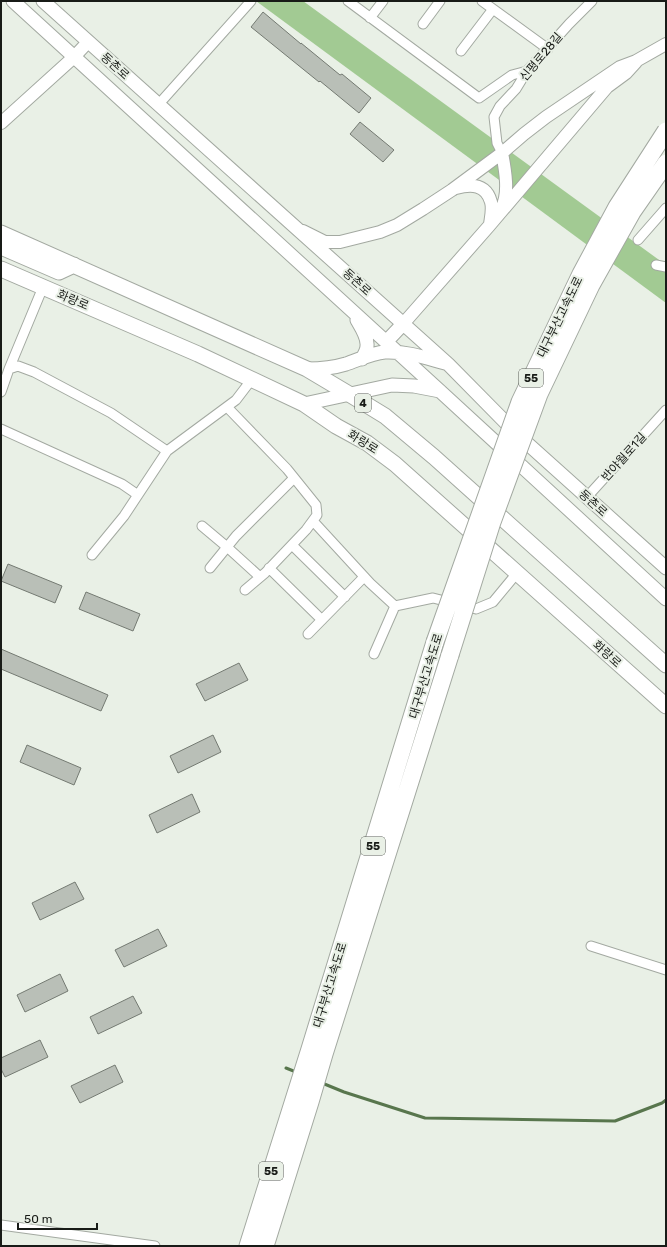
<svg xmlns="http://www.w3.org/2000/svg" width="667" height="1247" viewBox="0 0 667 1247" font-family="Rubik,'Noto Sans KR',sans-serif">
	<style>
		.green { fill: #a2ca93 }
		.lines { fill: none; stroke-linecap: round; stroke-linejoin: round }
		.stream { stroke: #58764d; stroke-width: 3 }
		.building { fill: #b9bfb7; stroke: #747a72 }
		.minor-casing { stroke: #a3a9a1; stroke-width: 11 }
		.tertiary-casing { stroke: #a3a9a1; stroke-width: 14 }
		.secondary-casing { stroke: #a3a9a1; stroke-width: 15 }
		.primary-casing { stroke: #a3a9a1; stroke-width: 17 }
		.motorway-casing { stroke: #a3a9a1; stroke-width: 19 }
		.minor { stroke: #fff; stroke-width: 9 }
		.tertiary { stroke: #fff; stroke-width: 12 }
		.secondary { stroke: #fff; stroke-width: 13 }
		.primary { stroke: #fff; stroke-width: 15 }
		.motorway { stroke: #fff; stroke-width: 17 }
		.motorway-bridge-casing { stroke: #a3a9a1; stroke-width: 19; stroke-linecap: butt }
		.motorway-bridge { stroke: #fff; stroke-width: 17 }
		.labels { text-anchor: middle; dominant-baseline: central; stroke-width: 4; stroke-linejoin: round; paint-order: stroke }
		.shield { fill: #e9f0e6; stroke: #575b55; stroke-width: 1 }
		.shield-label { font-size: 11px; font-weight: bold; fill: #181b17 }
		.street-label { font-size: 12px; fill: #181b17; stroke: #e9f0e6 }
	</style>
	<rect width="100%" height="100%" fill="#e9f0e6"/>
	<path class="green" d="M256,1h47l363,264v38z"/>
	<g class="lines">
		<path class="stream" d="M286,1068l10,4
			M322,1083l22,9 81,26 190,3 47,-18 4,-3"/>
	</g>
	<path class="building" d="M263,12l38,32v-1l39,32 2,-1 29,24 -12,15 -39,-32 -1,1 -68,-55z
		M360,122l34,28 -11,12 -33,-28z
		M8,564l54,22 -7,17 -54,-22z
		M86,592l54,22 -7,17 -54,-22z
		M1,649l107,46 -7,16 -100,-42z
		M239,663l9,17 -43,21 -9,-17z
		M213,735l8,17 -43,21 -8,-17z
		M27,745l54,23 -7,17 -54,-23z
		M192,794l8,18 -43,21 -8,-18z
		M75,882l9,17 -44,21 -8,-17z
		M158,929l9,17 -43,21 -9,-17z
		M60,974l8,17 -43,21 -8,-17z
		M133,996l9,17 -44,21 -8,-17z
		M40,1040l8,17 -43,20 -4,-8v-11z
		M115,1065l8,17 -43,21 -9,-17z"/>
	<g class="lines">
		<g class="minor-casing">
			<path id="minor" d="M348,1l131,97 33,-23 15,-4
				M482,1l66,48
				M370,18l13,-17
				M423,24l17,-23
				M461,51l32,-42
				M158,105l93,-104
				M502,153l-5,-10 -3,-26 6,-11 16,-17 11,-18 42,-47 23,-23
				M638,240l28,-32
				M656,265l10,2
				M9,369l34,-82
				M1,392l8,-23 9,-3 16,6 77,41 56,38
				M227,407l60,62 29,36 1,10 -11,15 -41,43 -20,17
				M1,429l121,55 16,11
				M587,497l79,-87
				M313,521l57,62 25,23 38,-8 43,11 17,-7 24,-29
				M202,526l25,21 33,30
				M292,545l53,52
				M92,555l32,-39 43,-65 69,-51 16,-21
				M210,568l26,-32 58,-58
				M269,568l53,52
				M308,634l56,-57
				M374,654l21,-48
				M591,946l75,24
				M1,1225l154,21"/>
		</g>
		<g class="tertiary-casing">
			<path id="tertiary" d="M1,123l73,-66 14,-15
				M456,188c15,-4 30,-4 35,14 2,7 0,15 -1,22
				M501,209c9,-15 4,-40 1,-56
				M303,231l22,11h15l40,-10 17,-7 26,-16 29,-19 50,-37 22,-19 22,-17 74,-50 16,-6 30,-17
				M403,324l86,-98 118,-139 19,-14 10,-11"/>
		</g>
		<g class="secondary-casing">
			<path id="secondary" d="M13,1l428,391 225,207
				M43,1l405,363 71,72 147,132
				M357,320c4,7 11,17 10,26 0,4 -3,9 -5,13
				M386,342l17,-18
				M307,369c13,0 26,-1 39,-5 12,-4 26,-11 39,-12 20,-1 41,6 60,11
				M304,404l88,-19 22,1 26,5"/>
		</g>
		<g class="primary-casing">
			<path id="primary" d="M1,233l306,136 42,25 36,22 49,41 232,208
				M1,247l58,25 15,-7
				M1,269l197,85 106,50 32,22 31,17 28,21 271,242"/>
		</g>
		<g class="motorway-casing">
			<path id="motorway" d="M248,1246l62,-197 125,-407
				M265,1246l45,-144 14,-48 126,-399"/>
		</g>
		<use href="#minor" class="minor"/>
		<use href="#tertiary" class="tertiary"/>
		<use href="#secondary" class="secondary"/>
		<use href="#primary" class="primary"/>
		<use href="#motorway" class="motorway"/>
		<g class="motorway-bridge-casing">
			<path id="motorway-bridge" d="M435,642l85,-240 61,-128 36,-67 49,-76
				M450,655l42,-133 47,-128 52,-109 41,-73 34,-49"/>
		</g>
		<use href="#motorway-bridge" class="motorway-bridge"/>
	</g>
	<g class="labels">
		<g class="shield">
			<rect x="519" y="369" width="24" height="18" rx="3"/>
			<rect x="355" y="394" width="16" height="18" rx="3"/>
			<rect x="361" y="837" width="24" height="18" rx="3"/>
			<rect x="259" y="1162" width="24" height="18" rx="3"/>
		</g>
		<g class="shield-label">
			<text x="531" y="378">55</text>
			<text x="363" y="403">4</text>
			<text x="373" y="846">55</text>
			<text x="271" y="1171">55</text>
		</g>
		<g class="street-label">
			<text transform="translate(541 57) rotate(-50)">신평로28길</text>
			<text transform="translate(115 66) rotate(42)">동촌로</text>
			<text transform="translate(357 282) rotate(42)">동촌로</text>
			<text transform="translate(73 300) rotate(23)">화랑로</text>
			<text transform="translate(560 317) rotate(-64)">대구부산고속도로</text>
			<text transform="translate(363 442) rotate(32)">화랑로</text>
			<text transform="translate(624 457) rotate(-48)">반야월로1길</text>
			<text transform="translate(593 503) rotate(42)">동촌로</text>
			<text transform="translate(607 654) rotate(42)">화랑로</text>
			<text transform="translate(426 676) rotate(-73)">대구부산고속도로</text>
			<text transform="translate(330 985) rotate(-73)">대구부산고속도로</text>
		</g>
	</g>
	<rect width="667" height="1247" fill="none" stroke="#181b17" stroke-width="4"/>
	<path d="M18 1223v6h79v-6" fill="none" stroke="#181b17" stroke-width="2"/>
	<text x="24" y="1223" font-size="12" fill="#181b17" stroke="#e9f0e6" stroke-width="3" paint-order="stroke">50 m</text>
</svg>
